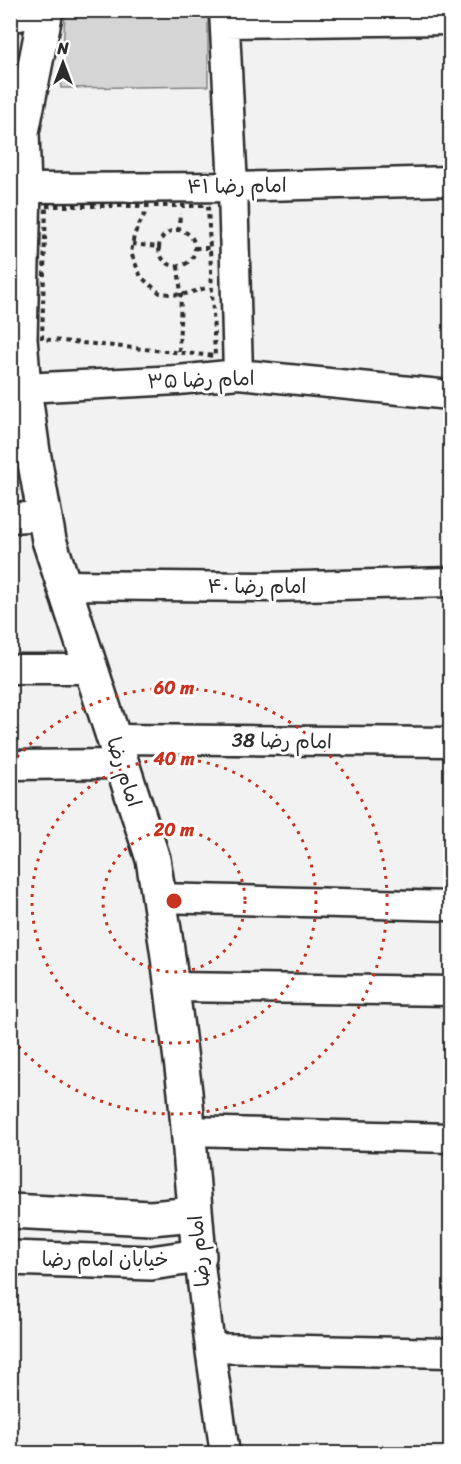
<svg xmlns="http://www.w3.org/2000/svg" width="461" height="1464" viewBox="0 0 461 1464" font-family="Sriracha,'Playpen Sans Arabic',sans-serif">
	<style>
		.green { fill: #d5d5d5; stroke: #808080; stroke-width: 1.5 }
		.lines { fill: none; stroke-linecap: round; stroke-linejoin: round }
		.street-casing { stroke: #2b2b2b; stroke-width: 33 }
		.secondary-casing { stroke: #2b2b2b; stroke-width: 38 }
		.path { stroke: #2b2b2b; stroke-width: 4; stroke-dasharray: 4.5 4.5; stroke-linecap: butt }
		.street { stroke: #fff; stroke-width: 28 }
		.secondary { stroke: #fff; stroke-width: 33 }
		.ring { fill: none; stroke: #c8321e; stroke-width: 3; stroke-dasharray: 3 6 }
		.labels { text-anchor: middle; dominant-baseline: central; stroke-width: 6; stroke-linejoin: round; paint-order: stroke }
		.street-label { font-size: 20px; fill: #2b2b2b; stroke: #fff }
		.centre { fill: #c8321e; stroke: #fff; stroke-width: 3 }
		.ring-label { font-size: 18px; text-anchor: middle; font-weight: bold; fill: #c8321e; stroke: #fff; stroke-width: 6; stroke-linejoin: round; paint-order: stroke }
	</style>
	<rect width="100%" height="100%" fill="#f2f2f2"/>
	<filter id="ink" filterUnits="userSpaceOnUse"><feTurbulence type="fractalNoise" baseFrequency=".0167" numOctaves="2"/><feDisplacementMap in="SourceGraphic" scale="12" xChannelSelector="R" yChannelSelector="G"/><feConvolveMatrix kernelMatrix="1 2 1 2 8 2 1 2 1" color-interpolation-filters="sRGB"/></filter>
	<g filter="url(#ink)">
		<path class="green" d="M71,11h137v75l-147,2 4,-75z"/>
		<g class="lines">
			<g class="street-casing">
				<path id="street" d="M224,10l9,177 5,187
					M225,23l225,-3
					M24,188l209,-1 217,-6
					M24,388l154,-8 60,-6 212,21
					M10,518l35,-2
					M64,585l202,2 184,-5
					M10,669h80
					M113,739l337,3
					M10,765l111,-1
					M159,898l291,8
					M172,987l278,4
					M189,1131l261,7
					M199,1256l11,92 15,106
					M210,1348l240,5"/>
			</g>
			<g class="secondary-casing">
				<path id="secondary" d="M10,13l7,1 18,-4
					M10,99l12,33 24,-122
					M10,1211l141,7 43,-4
					M10,1258l141,5 48,-7 -14,-164 -18,-143 -14,-90 -104,-319 -16,-88 -9,-64 -4,-50 4,-150 -2,-56"/>
			</g>
			<path class="path" d="M46,206h162l7,150 -173,-17z
				M145,213l-11,22 -3,18 10,24 19,16 21,2 29,-8
				M159 248a18 18 0 1 1 36 0a18 18 0 1 1-36 0Z
				M179,231l1,-18
				M132,244l28,3
				M195,248h15
				M178,266l3,29 -2,57"/>
			<use href="#street" class="street"/>
			<use href="#secondary" class="secondary"/>
		</g>
	</g>
	<g class="ring">
		<circle cx="174" cy="901" r="71"/>
		<circle cx="174" cy="901" r="142"/>
		<path d="M11 764A213 213 0 1 1 11 1038"/>
	</g>
	<g class="labels">
		<g class="street-label">
			<text transform="translate(237 186) rotate(-1)">امام رضا ۴۱</text>
			<text transform="translate(201 380) rotate(-2)">امام رضا ۳۵</text>
			<text x="257" y="586">امام رضا ۴۰</text>
			<text transform="translate(282 741) rotate(1)">امام رضا 38</text>
			<text transform="translate(124 772) rotate(72)">امام رضا</text>
			<text transform="translate(199 1251) rotate(-96)">امام رضا</text>
			<text x="105" y="1259">خیابان امام رضا</text>
		</g>
	</g>
	<circle cx="174" cy="901" r="9" class="centre"/>
	<g class="ring-label">
		<text x="174" y="694">60 m</text>
		<text x="174" y="765">40 m</text>
		<text x="174" y="836">20 m</text>
	</g>
	<rect width="461" height="1464" fill="none" stroke="#fff" stroke-width="36"/>
	<rect x="18" y="18" width="425" height="1428" fill="none" stroke="#2b2b2b" stroke-width="2" filter="url(#ink)"/>
	<g transform="translate(63 63)" stroke="#ffffff" stroke-width="4.5" paint-order="stroke">
	<path d="M0-4.5L10 22L0 15L-10 22Z" fill="#2b2b2b"/>
	<text y="-9" font-size="16" font-weight="bold" text-anchor="middle" fill="#2b2b2b">N</text>
	</g>
</svg>
